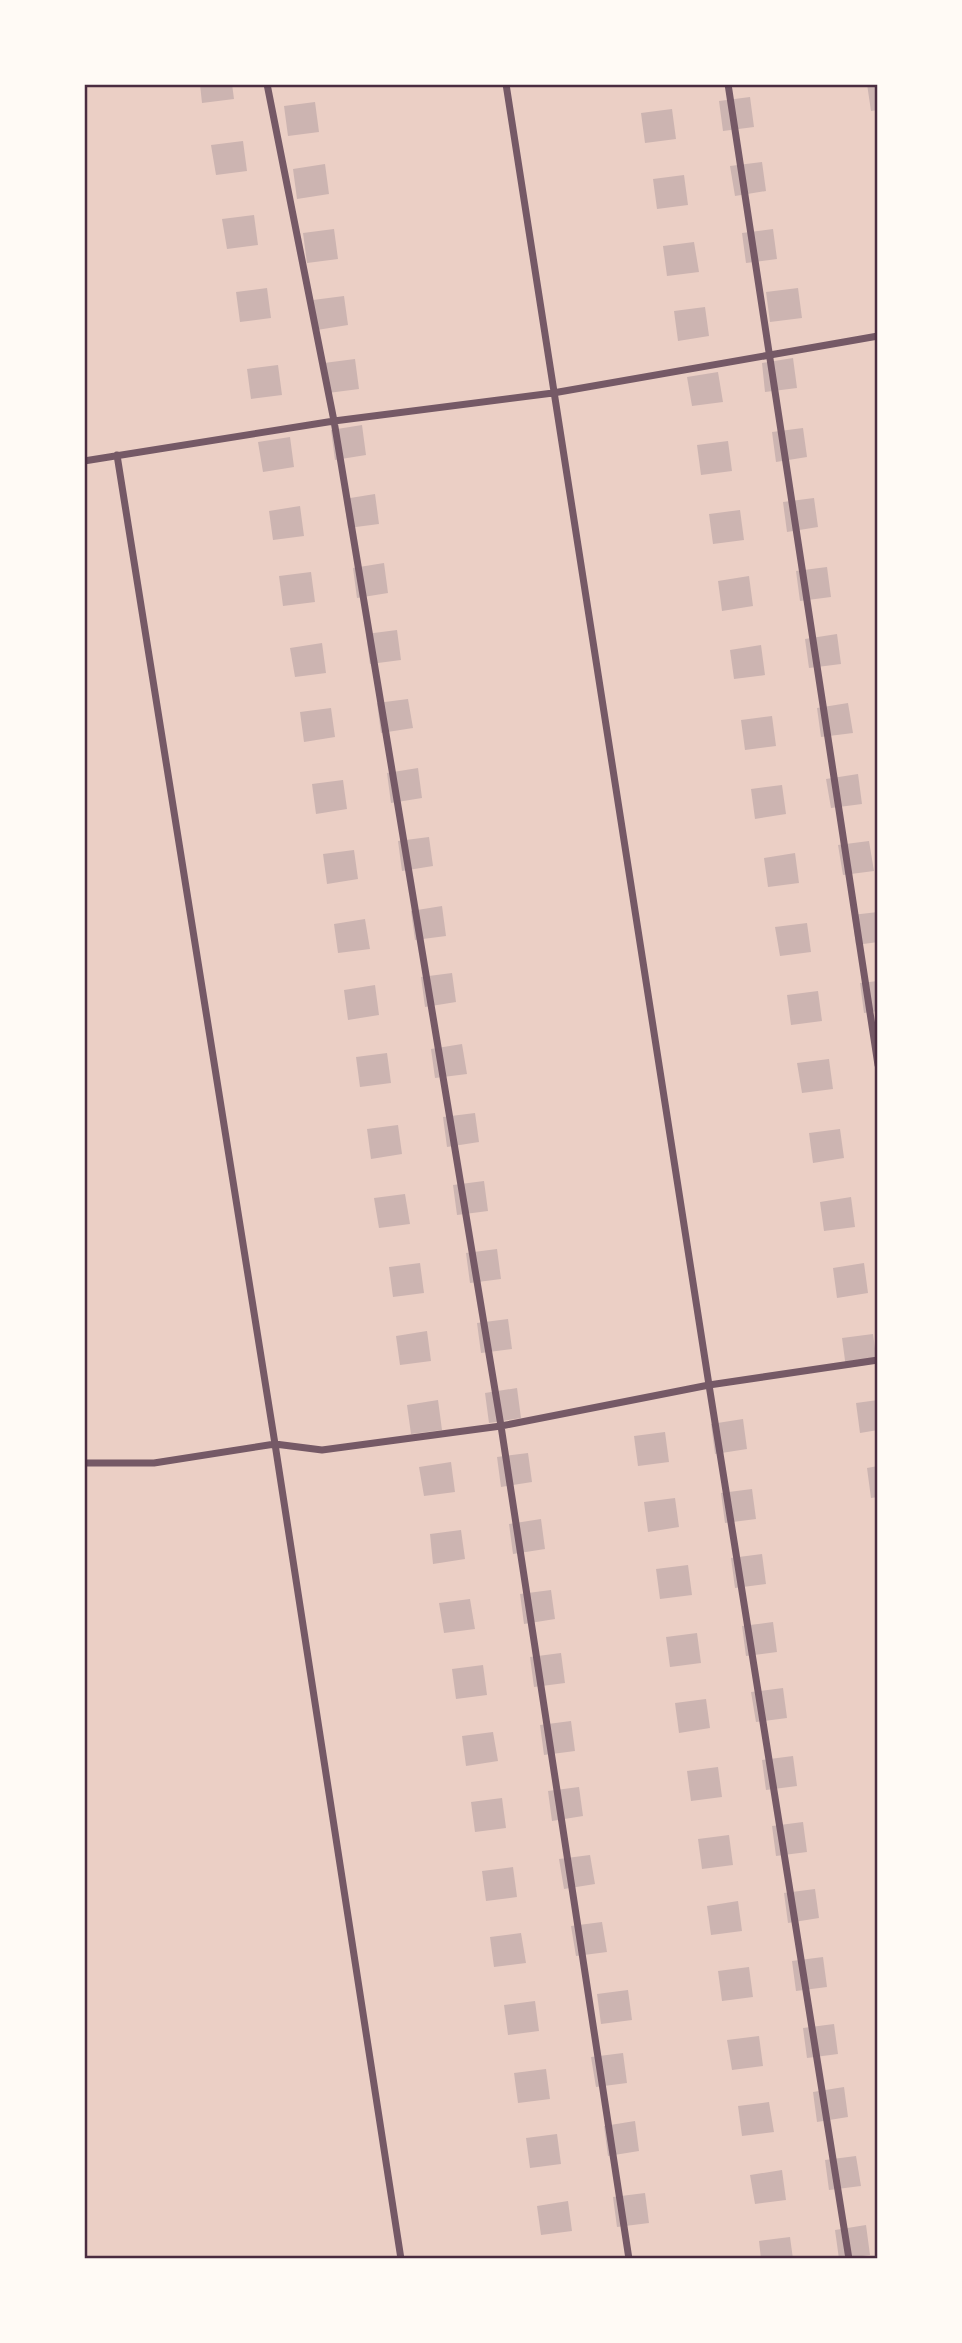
<svg xmlns="http://www.w3.org/2000/svg" width="962" height="2343" viewBox="0 0 962 2343" font-family="'Crimson Pro',serif">
	<style>
		.green { fill: #ebcfc5 }
		.building { fill: #ccb4b1 }
		.lines { fill: none; stroke-linecap: round; stroke-linejoin: round }
		.minor { stroke: #755966; stroke-width: 7 }
		.neatline { fill: none; stroke: #4a2c40; stroke-width: 2.5 }
	</style>
	<rect width="100%" height="100%" fill="#f7e1d7"/>
	<path class="green" d="M84,84h794v2175h-794z"/>
	<path class="building" d="M200,84h32l2,15 -32,4z
		M867,84h11v26l-7,1z
		M750,97l4,30 -31,4 -4,-30z
		M315,102l4,30 -31,4 -4,-30z
		M672,109l4,30 -31,4 -4,-30z
		M243,141l4,30 -31,4 -5,-30z
		M762,162l4,29 -31,5 -5,-30z
		M325,164l4,30 -32,5 -4,-30z
		M684,175l4,30 -31,4 -4,-30z
		M254,215l4,30 -31,4 -5,-30z
		M334,229l4,30 -31,4 -4,-30z
		M773,229l4,30 -31,4 -4,-30z
		M694,242l5,30 -32,4 -4,-30z
		M267,288l4,30 -31,4 -4,-30z
		M798,288l4,30 -32,4 -4,-30z
		M344,296l4,29 -31,5 -4,-30z
		M705,307l4,29 -31,5 -4,-30z
		M793,358l4,30 -32,4 -3,-29z
		M355,359l4,30 -31,4 -4,-30z
		M278,365l4,30 -31,4 -4,-30z
		M718,372l5,30 -31,4 -5,-29z
		M362,425l4,30 -31,5 -4,-30z
		M803,428l4,29 -31,5 -4,-30z
		M290,437l4,30 -31,5 -5,-30z
		M728,441l4,30 -31,4 -4,-30z
		M375,494l4,30 -31,4 -4,-29z
		M814,498l4,29 -31,5 -4,-30z
		M300,506l4,30 -31,4 -4,-29z
		M740,510l4,30 -31,4 -4,-30z
		M384,563l4,30 -31,5 -4,-30z
		M827,567l4,30 -31,4 -4,-30z
		M311,572l4,30 -32,4 -4,-30z
		M749,576l4,30 -31,5 -4,-30z
		M397,630l4,30 -31,4 -4,-30z
		M837,634l4,30 -32,4 -4,-29z
		M322,643l4,30 -31,4 -5,-29z
		M761,645l4,30 -31,4 -4,-29z
		M408,699l5,29 -32,5 -4,-30z
		M848,703l5,30 -32,4 -4,-29z
		M331,708l4,29 -31,5 -4,-30z
		M772,716l4,30 -31,4 -4,-30z
		M418,768l4,30 -31,5 -4,-30z
		M858,774l4,30 -31,4 -5,-29z
		M343,780l4,29 -31,5 -4,-30z
		M782,785l4,29 -31,5 -4,-30z
		M429,837l4,29 -31,5 -4,-30z
		M869,841l5,30 -31,4 -5,-30z
		M354,850l4,29 -31,5 -4,-30z
		M795,853l4,30 -31,4 -4,-29z
		M442,906l4,30 -31,4 -4,-29z
		M878,912v30l-22,3 -4,-30z
		M365,919l5,30 -32,4 -4,-29z
		M807,923l4,29 -31,4 -5,-29z
		M452,973l4,29 -31,5 -4,-30z
		M878,981v30l-14,2 -4,-30z
		M375,985l4,30 -31,5 -4,-30z
		M818,991l4,30 -31,4 -4,-30z
		M462,1044l5,30 -32,4 -4,-29z
		M387,1053l4,30 -31,4 -4,-30z
		M829,1059l4,30 -31,4 -5,-30z
		M475,1113l4,29 -32,5 -4,-30z
		M398,1125l4,29 -31,5 -4,-30z
		M840,1129l4,29 -31,5 -4,-30z
		M484,1181l4,30 -31,4 -4,-30z
		M405,1194l5,30 -31,4 -5,-30z
		M851,1197l4,30 -31,4 -4,-29z
		M497,1249l4,30 -31,4 -4,-30z
		M420,1263l4,30 -31,4 -4,-30z
		M864,1263l4,30 -31,5 -4,-30z
		M508,1319l4,30 -31,4 -4,-30z
		M427,1331l4,30 -31,4 -4,-29z
		M873,1334l4,29 -31,5 -4,-30z
		M517,1388l4,30 -32,5 -4,-30z
		M438,1400l4,30 -31,4 -4,-29z
		M878,1400v30l-18,3 -4,-30z
		M743,1419l4,30 -32,5 -4,-30z
		M665,1432l4,30 -31,4 -4,-30z
		M528,1453l4,29 -31,5 -4,-30z
		M451,1462l4,30 -31,4 -5,-29z
		M878,1466v31l-7,1 -4,-30z
		M752,1489l4,30 -31,4 -4,-30z
		M675,1498l4,29 -31,5 -4,-30z
		M541,1519l4,30 -32,5 -4,-30z
		M461,1530l4,29 -32,5 -3,-30z
		M762,1554l4,30 -31,4 -4,-30z
		M688,1565l4,30 -32,4 -4,-30z
		M551,1590l4,29 -31,5 -4,-30z
		M470,1599l5,30 -31,4 -5,-30z
		M773,1622l4,30 -31,4 -4,-30z
		M697,1633l4,30 -31,4 -4,-30z
		M561,1653l4,30 -31,4 -4,-30z
		M483,1665l4,30 -31,4 -4,-30z
		M783,1688l4,30 -31,4 -5,-30z
		M706,1699l4,29 -31,5 -4,-30z
		M571,1721l4,30 -31,4 -4,-30z
		M493,1732l5,29 -32,5 -4,-30z
		M793,1756l4,30 -31,4 -4,-30z
		M718,1767l4,30 -31,4 -4,-30z
		M579,1787l4,29 -31,5 -4,-30z
		M502,1798l4,30 -31,4 -4,-30z
		M803,1822l4,30 -31,4 -4,-30z
		M729,1835l4,30 -31,4 -4,-30z
		M590,1855l5,29 -31,5 -5,-30z
		M513,1867l4,30 -31,4 -4,-30z
		M815,1889l4,29 -31,5 -4,-30z
		M738,1901l4,30 -31,4 -4,-29z
		M602,1922l5,30 -31,4 -5,-30z
		M521,1933l5,30 -32,4 -4,-30z
		M823,1957l4,30 -31,4 -4,-30z
		M749,1967l4,30 -31,4 -4,-30z
		M628,1990l4,30 -31,4 -4,-30z
		M535,2001l4,30 -31,4 -4,-30z
		M834,2024l4,30 -31,4 -4,-30z
		M759,2036l4,30 -31,4 -5,-30z
		M623,2053l4,30 -31,4 -5,-30z
		M546,2069l4,30 -32,4 -4,-30z
		M844,2087l4,30 -31,5 -4,-30z
		M769,2102l5,30 -32,4 -4,-30z
		M635,2121l4,30 -31,5 -4,-30z
		M557,2134l4,30 -31,4 -4,-30z
		M856,2156l5,30 -32,4 -4,-30z
		M782,2170l4,30 -31,4 -5,-29z
		M645,2193l4,30 -32,4 -4,-30z
		M568,2201l4,30 -31,4 -4,-29z
		M866,2225l4,30 -31,4 -4,-29z
		M790,2237l3,22h-32l-2,-18z"/>
	<g class="lines">
		<path class="minor" d="M267,84l67,337 167,1005 128,833
			M506,84l203,1301 140,874
			M728,84l150,981
			M117,455l158,989 126,815
			M84,461l250,-40 219,-28 325,-57
			M84,1463h70l121,-19 47,6 179,-24 208,-41 169,-25"/>
	</g>
	<rect width="962" height="2343" fill="none" stroke="#fffaf5" stroke-width="172"/>
	<rect x="86" y="86" width="790" height="2171" class="neatline"/>
</svg>
